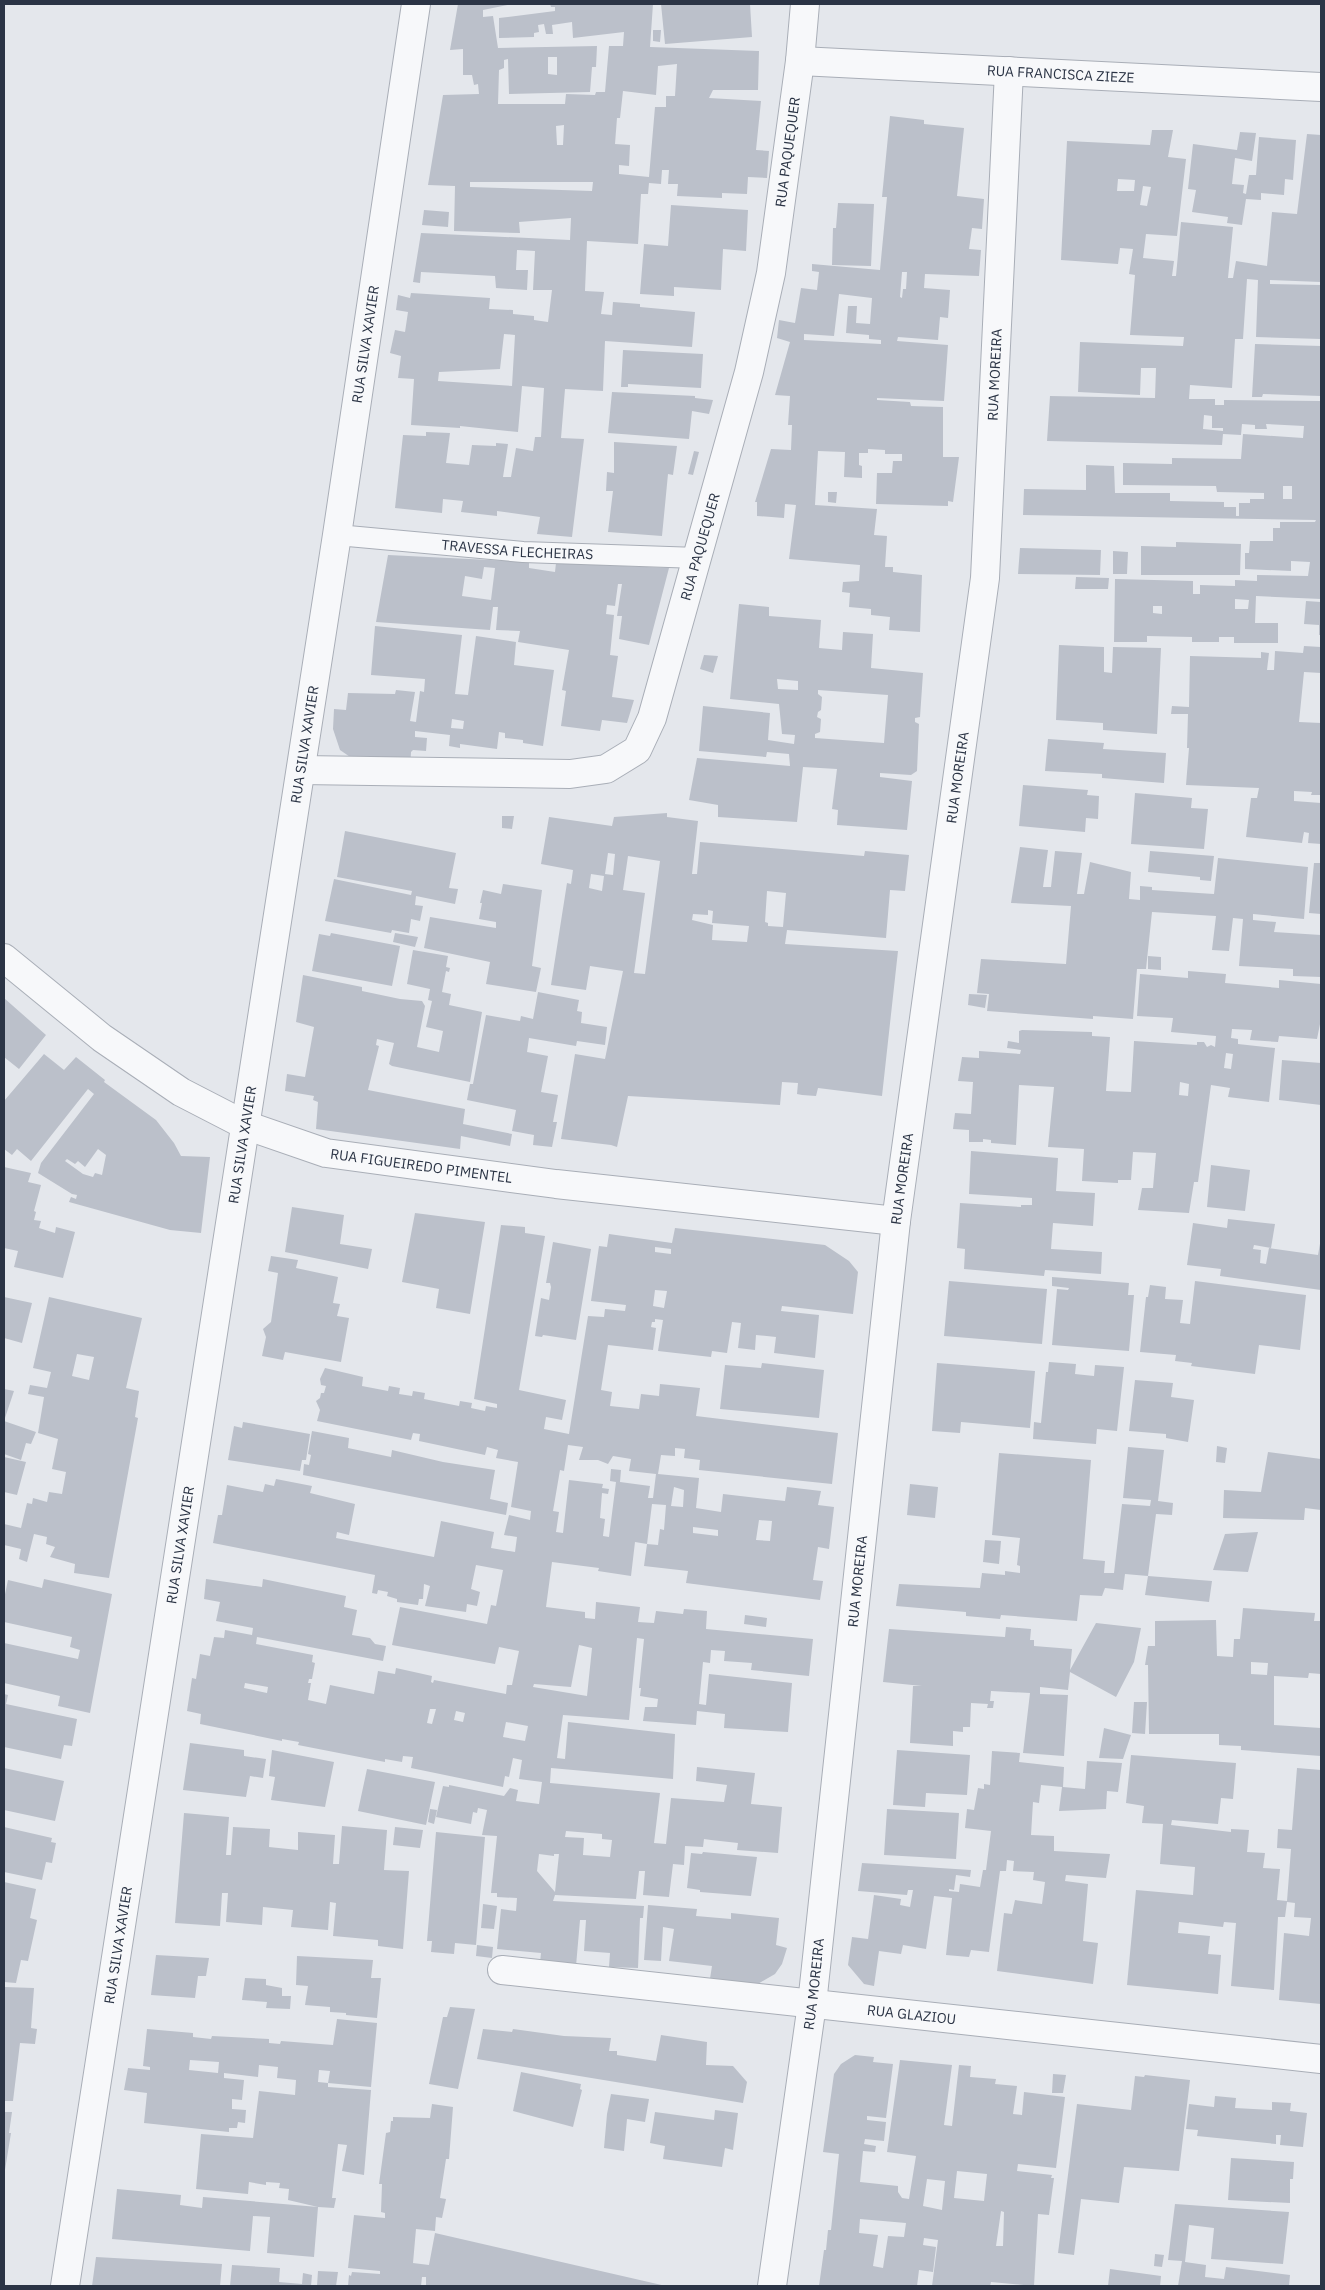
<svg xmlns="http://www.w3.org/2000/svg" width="1325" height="2290" viewBox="0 0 1325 2290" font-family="'IBM Plex Sans',sans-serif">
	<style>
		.building { fill: #bbc0ca; fill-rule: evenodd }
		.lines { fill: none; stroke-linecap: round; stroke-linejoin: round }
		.lane-casing { stroke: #a9aeb7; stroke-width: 22 }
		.street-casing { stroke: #a9aeb7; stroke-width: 30 }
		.lane { stroke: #f7f8fa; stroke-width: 20 }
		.street { stroke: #f7f8fa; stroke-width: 28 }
		.labels { text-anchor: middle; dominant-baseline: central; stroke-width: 4; stroke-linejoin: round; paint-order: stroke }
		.street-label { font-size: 14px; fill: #2b3445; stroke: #f4f6f9 }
	</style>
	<rect width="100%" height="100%" fill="#e4e7ec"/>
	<path class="building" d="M458,4h54l-29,6v7l10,-1 5,32 99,-2 -1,21h-4l-2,25 -81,2 -1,-35 -4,1v8l-5,2 -1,34h67l1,-10 29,1 1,-3h9l4,-46h14l1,-14 -51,6 -1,-16 -20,3 1,9h-7l-2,-10 -6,1 1,7 -5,1v4l-35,1v-20l56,-7v-4h-4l-1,-3h103l-3,43 109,4 -1,39h-45l-4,8 52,3 -5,49 13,1 -2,27 -19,-1 -1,17 -25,-1v5l-45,-2 1,-12h-10l1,-14h-7l-1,14 -12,-1 -1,11h-7l-3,50 -51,-3 -2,50 19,1 -3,22 11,1 1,-13 27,2v3l55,5 -3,35 -87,-6 -2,50 -38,-2 -4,49 23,1 -12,98 -35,-3 3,-17 -43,-6v5l-36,-4 2,-11 -20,-2 -1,14 -47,-5 8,-73 23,1v-4l24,1 -4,30 23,2 3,-20 24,1v-3l12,1 -5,33h8l5,-29 17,3 2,-14h6l3,-49 -22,-2 -4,46 -58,-6v2l-49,-3 3,-46 -16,-1 3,-22 -11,-3 5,-23 10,2 3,-20 -12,-2 2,-15 12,3 1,-5 79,5 -1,11 24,1v4l21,2v4l14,2 4,-32h-19l2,-39 -18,-1 -1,20h12l-1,20 -31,-2 -1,-12 -74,-4 -1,11 -7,-1 8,-49 149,7 1,-22 -52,4 1,11 -66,-2 1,-45 -27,-1 15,-90 36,-1 -1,-10 -4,1 -2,-10h-9v-26l-13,1zM548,57h9v18l-9,-1zM677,64l-2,32h-9v11h-11l-6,70 -30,-3v-9l10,1 1,-21 -15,-1 2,-26h3l3,-27 33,4 2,-29zM564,125l-1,20h-6l-1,-19zM470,182h123l-1,9 -122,-4zM504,334l11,1 -3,51 -74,-5 1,-9 61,-3z
		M661,4h89l2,33 -87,7z
		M653,30h8l-1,12 -7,-1z
		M890,116l34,4v4l40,4 -7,68 27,3 -2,30 -10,-1 -3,21 12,1 -2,26 -54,-2 -1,14 26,2 -2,28 -8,-1 -2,23 -40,-3 -1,4 51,4 -4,56 -67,-3v2l33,2 1,4 32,1v50h16l-6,45 -5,-1v5l-72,-2 1,-31h15l1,-12h9v-7h-17v-4l-17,-1v4h-9v12l3,1v12l-18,-1 1,-25 -27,-1 -3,54 62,4 -3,26 13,1 -2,31h8v5l29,3 -2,57 -31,-2 1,-13 -19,-2v-6l-22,-2 1,-14 -8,-1 1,-10 16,-1 1,-16 -71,-6 7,-54 -11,-1 -1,14 -27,-2v-14h-2l16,-53 20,1 1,-25h-4l2,-29 -15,-1 15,-53 -13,-4 2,-18 16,3 6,-35 16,2 2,-18 -7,-1v-7l68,6 7,-73h-5zM902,272h5l-1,17h-3l-1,9 -2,-1zM839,294l33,4 -2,26 -14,-1 1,-17h-9l-2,27 23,2v4l12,1v4l-77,-4v-6l30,2z
		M1152,130h21l-5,27 18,2 -9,77 -31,-2 -3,24 31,3 -2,15h4l5,-54 52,5 -5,51h5l3,-17 31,5 5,-54 25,2 10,-80 14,1v147l-51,-2v4l51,1v54l-65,-2 2,-57 -11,-1 -4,60h-8l-3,49 -42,-3 -1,14h26v6h9v-5l97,1v198l-65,-3 -1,27h23v20h-44v-6h-15v5h-27v-5l-45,-1v6h-33l1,-63 78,2v13h7v-9l35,1v-6l22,1v-6l51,1 2,-14 -19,-1v10l-46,-2v-16h4l1,-12h23v-13h7v-6h35l1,-2 -293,-5 1,-26 62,1v-25l28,1 1,27h55v8l54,1v5h12v9h3v-13h11v-4h14v-6l-47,-1 -1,-6 -93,-1v-22l49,1v-6l69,1 2,-25 60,4 1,-12 -38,-2 1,5h-12v-4l-13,-1 -1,11 -18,-1 -1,11 -175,-4 3,-45 105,2 1,-30h-15l-1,27 -62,-3 2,-50 103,4 1,-9 -54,-2 5,-60 -6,-1 4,-25 -13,-1 -2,16 -57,-4 6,-119 83,4zM1118,179l17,1 -1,11h-17zM1143,186l8,1 -4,19 -7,-1zM1204,415l8,1v12h11v3l-20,-2zM1283,486h9v13h-9zM1235,599l14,1 -1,9h-13zM1153,606h9v8l-9,-1z
		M1240,132l16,1 -4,28 -17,-3 -3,26 12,1 -1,8 3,1 3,-19h7l3,-38 37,3 -3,40 -8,-1 -1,16 -23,-2v7l-15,-1 -4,26 -15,-2 1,-6 -36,-5 4,-22 -8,-1 5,-45 44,6z
		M838,203l36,1 -3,62 -39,-1 1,-37h3z
		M671,205l77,5 -2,41 -23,-2 -2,41 -47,-3v9l-34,-2 4,-50 24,2z
		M424,210l25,2 -1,15 -26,-2z
		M1255,344l66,2v50l-58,-2 -1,3h-10z
		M623,350l80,4 -2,34 -73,-4v3h-7z
		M612,392l83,4v2l18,2 -4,14 -17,-3 -3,28 -81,-6z
		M614,442l63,4 -4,29 -5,-1 -6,62 -54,-4 5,-41h-7l1,-19 7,1z
		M694,451l5,1 -6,23 -5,-1z
		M828,492h9l-1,11 -8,-1z
		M1176,542l65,2 -1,31h-99v-29l35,1z
		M1020,548l81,2 -1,25 -82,-1z
		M1113,551l15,1 -1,22h-14z
		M388,555l141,7v6l26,4 1,-9 113,5 -20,77 -30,-6 3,-23h-5l5,-32h-4l-3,22 -8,-1 -1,9 8,1 -4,40 8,1 -6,41 22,3 -7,23 -25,-3 -2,11 -39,-5 5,-35 -4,-1 7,-40 -51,-8 2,-11 -24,-1 2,-23h-5l-3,23 -114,-8zM484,567l11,1 -4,32 -29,-4 3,-20 17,3z
		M1076,577l33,1 -1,11h-33z
		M1306,601l15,1v33h-2v-10l-15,-1z
		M739,604l30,3v9l52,4 -2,28 23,2 1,-18 30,2 -2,34 52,5 -3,44 -5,1v4l4,2 -2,47 -6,4 -31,-2v4l32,4 -5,49 -70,-5 1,-15 -6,-1 5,-40 -34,-2 -6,55 -79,-5v-12l-29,-5 8,-42 93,8 -1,-12 -22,-2 -1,5 -67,-6 4,-45 67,7 -2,27 26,4 1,-9 -13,-1 -3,-30 -49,-5zM777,679l21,2v9l-20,-1zM818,690l70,5 -4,48 -69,-5v-4l5,-2 1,-13 -4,-2 1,-5 3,-2 1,-13 -4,-3z
		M375,626l87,9 -7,59 13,1 8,-59 40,6 -2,23 40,5 -11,76 -20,-3v-3l-18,-2v-5l-6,-1 -2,17 -37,-5v4l-11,-2 1,-11 -35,-4v6l12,1 -1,13 -13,-1 -2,2 -1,18 -54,-9 -16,-11 -7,-21 1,-20 12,1 2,-17 47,1 1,-4 19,2 -5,29 6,1 4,-31 4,1 1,-13 -54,-4zM452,719l12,2 -1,8 -12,-1z
		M1059,645l45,2v25l8,1 1,-26 48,1 -4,86 -54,-4v-7l-47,-3z
		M1304,646l17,1v26l-17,-1 -5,50 22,1v72h-10l1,-3 -18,-1v10l27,2v41l-13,-1 1,-10 -5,-1 -2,11 -56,-6 5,-39h6l2,-10 -73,-3 3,-37h-2l1,-34h-17l1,-8 17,1 1,-51 71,2v-6l8,1 -2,17h7l1,-19 28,2z
		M704,655l14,1 -5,17 -13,-4z
		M1048,739l56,4 -1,6 63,4 -2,30 -62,-5v-4l-57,-3z
		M1023,785l65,5 -1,5 12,1 -1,23 -12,-1 -1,14 -66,-6z
		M1135,793l57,5 -1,10 17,1 -4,40 -73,-5z
		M667,813v4l31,4 -6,53h5l3,-32 164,14 1,-5 44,4 -4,36 -15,-1 -4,48 -99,-8 -2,14 113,7 -16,145 -64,-8 -2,8 -14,-1 -5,-1 1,-11 -16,-1 -2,23 -152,-9 -11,51 -6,-2 -50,-6 14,-85 30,5 18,-88 -33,-5 -4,24 -35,-5 16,-102 4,1 2,-14 -32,-6 8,-47 63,9 2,-9zM608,853l7,1 -2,21 -8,-1zM628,856l32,5 -15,113 -11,-1 11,-80 -22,-3zM591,874l13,2 -2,15 -13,-3zM767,891l19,2 -3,34 -15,-1v-3l-3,-1zM708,910l5,1 -1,12 37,3 -2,16 -35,-2 1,-15 -21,-5 1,-6 15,1z
		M502,816h12l-2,13 -10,-1z
		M345,831l111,22 -7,35 9,1 -3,15 -39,-8 -1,9 8,1 -3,15 -9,-2 -2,14 -17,-3 -1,3 -66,-12 9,-42 77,16 1,-4 -75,-14z
		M1020,847l28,3 -5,37h8l4,-36 27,2 -5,41h7l6,-32 41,10 -2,27 11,1v-14l12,1v3l62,4 4,-36 90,9 -4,52 -51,-5v6l23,2 -2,10 47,3v42l-28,-1v-7l-54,-3 4,-47 -10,-1 -4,33 -17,-1 4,-34 -64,-4 -6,57h-9l-4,50 -40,-3v3l-106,-8 2,-17 -12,-1 4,-34 85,5 5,-58 -60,-3z
		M1150,851l64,5 -3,25 -11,-1v-3l-52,-5z
		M1314,863h7v51l-12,-1z
		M503,884l39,6 -10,76 9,2 -5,24 -50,-8 4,-22 -66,-14 6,-31 66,11v-6l-17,-3 3,-16h-2l3,-13 18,4z
		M331,933l69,13 -8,40 -80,-15 7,-37 11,2z
		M395,933l23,4 -3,10 -22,-5z
		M413,950l35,6 -2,11 4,1 -1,4 -3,-1 -4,21 9,2 -2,11 33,7 -12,70 -78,-16 -3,-2 5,-21 -17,-4 -1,6 3,1 -11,44 97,19 -2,15 49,10 -2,12 -49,-10 -1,13 -144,-20 2,-27 -5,-2 1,-4 -29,-5 2,-17 18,3 9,-50 -18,-5 7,-47 59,12v4l38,8 22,2 3,5 -8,41 22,5 4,-21 -17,-4 6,-26 -4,-1 2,-11 -23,-5z
		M1148,956l13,1v13l-13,-1z
		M1188,971l38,3 -1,9 54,5v-8l42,4v35l-4,20 -38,-3 -1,6 -28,-2 2,-10 -20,-1 -1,9 7,1v5l37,4 -6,54 -41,-5 2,-9 -19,-3 -13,97h-4l-5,31 -51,-3 4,-22h11l3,-35 -23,-1 -2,28h-13v3l-36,-2 2,-32 -36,-2 6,-60 -35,-2 -3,60 -25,-2v-3l-8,-1v3h-14v-12l-16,-1 2,-16 16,1 2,-32 -15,-1 4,-24 17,1v-7l41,3 1,-4 -14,-2 1,-7 11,2v-12l3,-1 70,2v4l18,1 -4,54 25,1 3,-51 63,4v-3h7l3,5 4,-2 4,2 1,-11 -45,-4 2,-14 -36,-2 3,-42 48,4zM1226,1053l7,1 -2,15 -7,-1zM1180,1082l9,2 -1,12 -9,-1z
		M538,992l41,8 -2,11 5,1 -1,11 26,4 -2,18 -28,-4 -1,5 -47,-8 -2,14 21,4 -7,36 17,3 -5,27h4l-5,25 -19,-2 1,-10 -22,-4 4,-21 -49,-10 3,-16h3l13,-69 34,6 1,-5 12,3z
		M969,994l18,1 -2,13 -17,-3z
		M4,998l42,37 -27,34 -15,-12z
		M44,1054l20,16 12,-13 29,23 -1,2 52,38 18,23 7,13 29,1 -9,76 -31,-3 -101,-28 2,-5 5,2 1,-4 -5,-1 -34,-21 3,-10 53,-69 -6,-5 -57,72 -14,-12 -5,6 -8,-6v-48zM98,1149l8,6 -4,20 -7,-2 -2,4 -10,-3 -18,-13 2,-2 8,5 3,-3 7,6z
		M1282,1060l39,3v42l-42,-5z
		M971,1151l87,7 -2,33 39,2 -2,33 -40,-3 -2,26 51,3 -1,22 -56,-4 -1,6 -80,-7 1,-20 -8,-1 3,-45 61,4v-2h11v-7l-63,-4z
		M1211,1165l39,5 -5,41 -38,-4z
		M4,1167l27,6 -3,9 13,3 -7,26 2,1 -2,8 7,1 -2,7 16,5 1,-6 19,5 -12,46 -49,-11 4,-16 -14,-3 1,-53 -1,-1z
		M292,1207l52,8 -4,29 32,5 -4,20 -83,-17z
		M415,1213l70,9 -15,92 -34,-6 3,-19 -37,-7z
		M1228,1219l47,5 -4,24 -17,-3 -1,4 8,1 -1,13 6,1 3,-16 49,7 3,-17v52l-101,-14 1,-7 -34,-4 6,-42 34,5z
		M501,1225l24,2v6l20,3 -26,154 47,10 -4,20 -16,-3 -2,12 25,5 19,-118 16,1 1,-8 20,2 1,-6 -35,-4 8,-55 8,1 2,-13 63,9 3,-15 150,17 24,16 9,11 -5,42 -71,-8 -1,5 38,4 -4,43 -41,-5 2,-16 -20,-2 -1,15 -17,-2 3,-25 -9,-1 -5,31 -15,-2 -1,6 -53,-6 5,-31 -8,-1v3h-3l-1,5 5,1 -3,22 -45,-5 -7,45 11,2 -2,14 29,3 2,-15 18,2 1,-12 40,4 -4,28 142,17 -6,51 -133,-14 1,-10 -16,-2 1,-9 -10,-1v8l-14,-1 -3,19 41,4 -3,30 25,4 2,-18 62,7 2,-14 34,4 -3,14 16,2 -5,42 -11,-2 -5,33 10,1 -3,19 -134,-17 2,-12 -44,-5 3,-22 11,1 2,-16 4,1 2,-25 -14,-1 -5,40 -12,-2 -4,34 -33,-5 1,-3 -47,-6 -6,45 39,5v6l10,1 1,-17 44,5 -2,15 16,1 2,-12 27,3 1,-5 23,2 -1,18 107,10 -4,37 -58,-6 1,-7 -28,-2 1,-10 -14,-1 -1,13 -7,-1 -4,42 7,1 3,-31 83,9 -4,49 -64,-4 1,-14 -28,-3 -1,14 -53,-4 2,-14h12l1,-8 -18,-3 1,-8h-2l5,-49 -7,-1 -8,82 -66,-5 -6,43 8,1 3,-37 107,12 -2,45 -122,-11 -1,15 110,10 -6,50 12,1 5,-46 53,4 3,-17 -31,-4 1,-14 58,6 -4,31 31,3 -4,46 -41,-3 1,-7 -27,-3 -7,-1 -1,8 -18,-1 -1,19 -11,-1 -4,33 -26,-2 2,-24h-6l-3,28 -81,-4 -2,6 91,5 -1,12h-3l-2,50 -29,-1 1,-14 -26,-2 2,-31h-6l-4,46 -36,-3 1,-10 -44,-4 4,-40 15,2 1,-13 -20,-1v-4h-6l6,-57 -15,-1 5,-25 -9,-2 -1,5 -4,-1 -2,12 -35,-7 7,-31 6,1v-2l55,11 6,-8 8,2 -2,11 23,3 3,-22 -23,-3 3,-19 -9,-2 -4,19 -4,-1 -2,11 -92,-19 2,-11 -10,-1 -1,6 -17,-3v3l-87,-17 1,-3 -17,-3v2l-82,-17 1,-10 -14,-3 5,-33 4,1 4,-25 10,2 4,-19 10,1 1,-8 27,5 1,-7 -37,-7 4,-19 -16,-3 2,-20 56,8 1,-8 83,17 -2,11 13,3 -5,25 18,3 5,6 11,2 -3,15 -126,-24 -1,7 57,11 -1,7 3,1 -3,16h-3l-1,4h3l-3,17 18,4 4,-19 44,9 4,-23 17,3 1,-6 36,8 -1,6 2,1 1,-3 72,14 1,-9h5l7,-34 -20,-4 -4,17 -103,-19 8,-38 87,17 4,-19 5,1 7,-36 -27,-5 -5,24 9,3 -3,14 -10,-2 -1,8 -41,-6 5,-20 -6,-2 -1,15h-4l-1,6 -21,-3v-3l-10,-3 1,-4 -10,-2 -1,4 -5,-1 3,-18 -162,-32 5,-28h4l5,-30 36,7 2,-8 9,2 2,-7 36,7 -2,7 45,11 -6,31 -12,-3 -1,6 98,19 7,-36 53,11 -3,16 24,4 2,-15 -13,-2 5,-20 21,5 1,-9 -20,-4 7,-45 -22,-4 2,-8 -11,-3 -2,8 -66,-14 1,-7 -7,-1 -2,7 -94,-19 3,-11 -4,-9 4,-3 1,-5h3l2,-7 -5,-1 -1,-6 5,-11 38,9 -1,9 26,5 1,-5 11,2 -1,6 13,2 1,-5 12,2 -1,6 35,7 1,-5 12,2 -1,5 14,3 1,-5 11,2v-4l-23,-5zM655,1247l16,2v5l-16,-2zM655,1290l12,1 -3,17 -11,-2zM568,1445l15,2 -4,13h19l10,4 5,-8 18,3 -2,12 27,3 -3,24h-5l2,-12 -30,-4 1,-12 -10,-1 -1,12 6,1 -7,55 -6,-1 2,-17 -5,-1 2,-25 6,1 1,-5 -7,-1 1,-4 -34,-4 -6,53 -7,-1 3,-20 -6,-1 7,-41 4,1zM674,1487l10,3 -1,17 -12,-1zM759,1520l13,1 -2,20 -14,-1zM693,1527l25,3v6l-25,-3zM579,1645l13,3 -5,48 -54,-9 1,-3 37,3zM245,1683l23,4 -1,6 -23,-5zM430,1709h6l-4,15 -5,-1zM456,1711l9,2 -2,9 -9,-2zM506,1722l22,4 -3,15 -22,-4zM566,1831l36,3v5l10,1 -2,17 -27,-2 1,-17 -19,-1zM539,1854l15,2v-2h5l-4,38 -18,-21z
		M553,1242l38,7 -15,91 -33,-5 -1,2 -7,-1 6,-38 8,2 2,-13 -1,-4h-4z
		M271,1256l27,4 -2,8 42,9 -5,26 7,1 -3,12 12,2 -8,44 -56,-10 -2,8 -21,-4 4,-19 -3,-8 8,-7 7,-49 -10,-2z
		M1052,1277l77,6 -1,12h6l-5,56 -77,-6 5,-56 11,1 1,-2 -17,-2z
		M949,1281l98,8 -5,55 -98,-8z
		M1195,1281l111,14 -6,55 -41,-5 -4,29 -64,-8 1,-3 -17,-2 1,-6 -36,-3 6,-55h2l2,-12 16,2 -1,12 18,1 -3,23 10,1z
		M4,1297l28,6 -10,40 -18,-5z
		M49,1297l93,21 -16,70 13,3 -4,26 3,1 -29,160 -35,-5 1,-9 -25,-7 5,-10 -9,-3 1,-7 -13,-3 -7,28 -8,-3 2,-10 -17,-4v-21l17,4 6,-25 5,1 1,-6 14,4 2,-10 13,2 4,-22 -14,-3 6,-30 -20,-6 6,-36 -16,-3 2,-9 17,3 4,-16 -18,-4zM77,1354l17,3 -5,23 -17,-4z
		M1049,1362l27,2 -1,10 19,2 1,-11 29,2 -7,64 -20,-2 -1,15 -63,-5 1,-17 7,1 5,-51h2z
		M762,1363l62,7 -5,48 -99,-9 5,-44 36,3z
		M937,1363l98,8 -5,57 -69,-6 -1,11 -28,-2z
		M1135,1380l38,3 -2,14 23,3 -6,42 -22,-4v-4l-37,-3z
		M4,1389l10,2 -10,30 32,11 -5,12 -5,-1 -5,17 -17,-6z
		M243,1422l67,12 -4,26h-4l-2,11 -72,-11 6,-34 8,2z
		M312,1431l37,7 -1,10 43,9 1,-7 51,12 52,8 -5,29 18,4 -2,12 -203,-40 1,-11 5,1 2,-10 -3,-1z
		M1217,1446l10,2 -2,15 -9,-1z
		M1128,1447l36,3 -6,51 15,2 -1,12 -16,-1 -8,62 -23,-2 -2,16 -18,-2 -3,8 -22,-1 -3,26 -76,-6 -1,4 -34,-3v-4l-70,-6 3,-22 81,4 2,-15 23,2v-4l15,2v-7l-3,-1 3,-27 -28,-3 7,-82 92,7 -8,99 22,2 -1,12h10l8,-69 28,2 1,-6 -28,-2z
		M1268,1452l53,7v51l-16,-2 -1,12 -81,-2 1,-28 37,2z
		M4,1457l22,5 -9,33 -13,-3z
		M910,1484l28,3 -3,31 -28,-3z
		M1258,1532l-10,40 -35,-2 12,-36z
		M985,1540l16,1 -2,23 -16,-2z
		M1148,1576l64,5 -3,21 -64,-7z
		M44,1579l68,15 -22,119 -32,-7 2,-10 -56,-13v-40l74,16 2,-9 -10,-3 2,-10 -68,-15v-23l4,-19 34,8z
		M1243,1608l72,5 -1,8h7v53l-12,-1 -1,5 -34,-2v49l47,3v28l-80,-6v-4l-22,-1v-11h-70l-1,-69h-3l3,-19h7v-25l61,-1 1,36 16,1 1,-18h6zM1251,1662l17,1 -1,12 -16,-1z
		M745,1615l22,3 -1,9 -22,-3z
		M1096,1623l45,5 -7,34 -18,35 -46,-25 -2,18 -28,-3v7l28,1 -4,61 -41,-3 7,-60 -39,-2 -1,10h4l-1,7h-6l1,-4 -17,-1 -1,24h-7v5l-10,-1v15l-43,-3 3,-57h9l-39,-4 6,-53 116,8 1,-10 25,2 -1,11h4v6l38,3 -2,21z
		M4,1694l4,1 -2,9 71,15 -5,27 -8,-1 -3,14 -57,-12z
		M1134,1702h13l-2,32 -13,-1z
		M1104,1728l27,7 -8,24 -24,-1z
		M190,1743l54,7v6l22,3 -3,19 -13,-2 -4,21 -63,-7z
		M272,1750l62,12 -9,45 -54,-7 4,-23 -6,-1z
		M897,1750l73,5 -3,40 -41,-2 -1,14 -32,-2z
		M992,1751l28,2 -1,9 45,5 -1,20 22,2 2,-28 35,2 -4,29 -11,-1 -1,18 -47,2 3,-24 -21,-2 -2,18 -6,-1 -2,33 23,1v15l56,3 -4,24 -40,-3 -1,6 23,3 -5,57 15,2 -5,41 -96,-13 7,-58 8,1 3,-14 27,4 3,-22 -12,-2 1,-8 -21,-1 1,-10 -7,-1 -1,11h-6l-11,81 -18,-2 -2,7 -23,-2 6,-57 -18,-2 -8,53 -23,-4 -2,9 -22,-3 -5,35 -10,-2 -16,-19 4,-28 16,2 6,-44 27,4 -1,6 10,2 3,-17h-5l-1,5 -49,-4 4,-28 109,7 -1,7 -14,-2 -2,15 -5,-1v2l10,1 1,-8 20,3 3,-17h3l5,-39 -26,-3 2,-19 7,1 4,-22 6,1v-5l6,1z
		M1131,1755l105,8 -3,36 -12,-1 -3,26 -46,-4 -1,5 60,7v-3l18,1 -2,22 18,1 -2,15 17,1 -3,31 10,1 4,-52 -14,-1 1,-19 14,1 5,-62 24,2v234l-42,-4 5,-67 25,3 2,-18 -17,-1 1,-14 -8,-1 -2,15h-7l-4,73 -43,-4 5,-63 -12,-1 -1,5 -44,-5 -1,11 32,3 -2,18 13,1 -3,39 -91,-9 9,-95 57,5 2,-28 -35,-3 3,-40 -21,-1 2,-17 -18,-3z
		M4,1768l60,13 -9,40 -51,-11z
		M367,1769l68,13 -9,43 -68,-14z
		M430,1809l7,1 -3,14 -6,-2z
		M887,1809l72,4 -3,46 -72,-4z
		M184,1813l45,4 -3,38h5l2,-28 37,2 -1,18 29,3v-18l37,3 -2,29h6l3,-38 45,4 -3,40 25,1 -6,78 -25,-3v-6l-45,-4 3,-33 -6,-1 -2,28 -37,-3 2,-17 -30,-3 -1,18 -36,-3 2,-29h-6l-2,33 -45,-3z
		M4,1827l48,11 -1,4 5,1 -4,20 -6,-1 -4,18 -38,-8z
		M395,1827l28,3 -3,18 -27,-3z
		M436,1832l49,5 -9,108 -21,-2 -1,11 -23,-2 1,-11h-5z
		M703,1852l54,5 -6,39 -51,-4v-2l-13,-2 4,-35 11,1z
		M4,1882l32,7 -6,29 7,2 -9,41 -7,-1 -5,23 -12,-1z
		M483,1904l14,2 -3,23 -13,-1z
		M648,1905l49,4 -1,7 35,3v-6l48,5 -3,27 11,3 -5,16 -7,10 -19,11h-47l3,-19 -43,-5 5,-32 -11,-2 -2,34 -17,-1z
		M477,1945l16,2 -1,11 -16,-2z
		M156,1955l53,3 -3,18h-8l-3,22 -44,-3z
		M297,1956l76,4 -2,18h10l-4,40 -31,-3v-2l-16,-1v-5l-25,-2 3,-19 -12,-1z
		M245,1978l21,1v6l16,3v8h9l-1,13 -24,-1 1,-6 -25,-2z
		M4,1987l30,1 -3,40 6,1 -2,15 -15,-1 -7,58h-9z
		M450,2007l25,2 -17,80 -29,-5 14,-67h4z
		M337,2019l40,4 -6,64 -43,-4 2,-12 -11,-1 -1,12 10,1v4l43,3 -7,85 -22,-4 5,-26 -9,-1 -6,54h4l-2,10 -16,-1 -4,50 -47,-4 3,-36 -17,-1 -3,35 -138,-12 5,-50 64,6 -1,10 22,3 1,-11 115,10 -30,-7 1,-11 -10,-1 1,-5 -14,-1v3l-17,-3 -1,12 -52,-5 5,-55 52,4 6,-47 36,4 1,-15 -19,-2 1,-11 -19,-2 -1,12 -34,-4v5l20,2 -2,20 -10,-1v10l14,1 -1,13 -7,-1 -1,6h-8v4l-85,-9 3,-30 -23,-3 4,-22 22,2v-3l-7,-1 4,-37 46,4v4l18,2 1,-3 57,3v4l11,1 1,-3 52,4zM190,2060l29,2 -1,11 -29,-3z
		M483,2029l29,3 1,-3 51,7 47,2 -2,13h8v4l39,6 5,-26 46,7 -1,23 27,1 14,16 -4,21 -266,-44z
		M855,2055l19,2 -1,5 20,2 -7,54 -19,-2v4l19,2 -2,19 -19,-2 -1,5 12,2 -1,6 -12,-1 -3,31 38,4v6l4,6 7,1 7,-43 -29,-4 13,-92 52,5 -8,60 8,1 7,-61 12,1 -1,11 26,2 -1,5 22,2 -4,28 9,1 2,-23 41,5 -9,71 -38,-4 -1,7 35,4 -1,3h3l-5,37 -11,-1 -4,72 -43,-4 -1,4h-58l6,-46 -14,-2 -1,7 13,2 -3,25 -14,-2 -2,16h-98l5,-36h2l2,-20h3l8,-76 -16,-2 11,-78 7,-10zM957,2171l30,3 -3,27 -30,-3zM927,2179l18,2 -3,29 -19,-4zM1001,2211l3,1 -1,34h-7zM860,2219l46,4 -2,14 -16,-1 -5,32 -10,-2 5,-31 -19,-2z
		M521,2072l60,12 -1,5 2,1 -9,37 -60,-16z
		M1053,2074l13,1 -3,18h-11z
		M1145,2075l45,5 -11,91 -55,-4 -5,36 -38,-4 -7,56 -16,-2 19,-149 54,6 4,-34 9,1z
		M611,2094l38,5 -4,23 -18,-3 -3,32 -20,-3 3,-34z
		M1215,2096l21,2 -1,10 37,2v-8l19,1 -1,8 17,2 -4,34 -23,-2 1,-10h-5v9l-79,-8 1,-6 -12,-1 3,-25 25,3z
		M432,2104l21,3 -4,52h-3l-6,39 6,1 -4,19 -6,-1 -1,14 -19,-2 -3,34 16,2 6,-32 231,53h-240v-9h-4l-1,9h-73l1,-11 2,1 1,-4 28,2v-3l-32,-3 6,-53 31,3v-5l-4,-1 1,-28h-3l7,-51 4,-1 1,-11h2v-4l37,1z
		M715,2110l23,3 -5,37 -8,-2 -3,19 -59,-8 2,-13 -15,-3 5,-31 59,8z
		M4,2112h8l-3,21h2l-6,37z
		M1231,2158l63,4 -1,17h-3v24l-62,-3z
		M1175,2204l114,8 -6,52 -72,-5 3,-31 -25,-3 -4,37 21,3 -1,12 19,2 2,-12 64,8 -1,11h-111l4,-25 -14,-1z
		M1155,2254l9,1 -2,12 -8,-1z
		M96,2257l126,7 -2,22h-128z
		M232,2265l48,3 -1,14 23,2 1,-11 9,2 -1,11h-81z
		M1110,2269l51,7 -1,10h-52z
		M318,2271l20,1 -2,14h-19z"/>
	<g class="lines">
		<g class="lane-casing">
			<g id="lane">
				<path id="s1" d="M337,535l186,17 175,6"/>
			</g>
		</g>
		<g class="street-casing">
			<g id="street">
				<path id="s2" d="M800,61l521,26"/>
				<path id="s3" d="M301,770l269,4 36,-5 31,-19 15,-32 97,-346 22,-99 29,-212 5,-57"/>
				<path id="s4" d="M4,958l98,80 79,54 64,33 81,28 230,31 340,37"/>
				<path id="s5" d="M502,1970l819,89"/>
				<path id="s6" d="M65,2286l272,-1751 79,-531"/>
				<path id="s7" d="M772,2286l40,-282 84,-783 89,-643 24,-507"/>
			</g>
		</g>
		<use href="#lane" class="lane"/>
		<use href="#street" class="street"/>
	</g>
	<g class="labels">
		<g class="street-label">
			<text stroke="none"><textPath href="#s2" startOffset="261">RUA FRANCISCA ZIEZE</textPath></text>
			<text stroke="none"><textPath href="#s3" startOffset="960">RUA PAQUEQUER</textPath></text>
			<text stroke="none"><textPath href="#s6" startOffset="1965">RUA SILVA XAVIER</textPath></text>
			<text stroke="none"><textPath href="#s7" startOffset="1925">RUA MOREIRA</textPath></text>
			<text stroke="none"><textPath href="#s3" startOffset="555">RUA PAQUEQUER</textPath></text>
			<text stroke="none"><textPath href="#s1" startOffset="181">TRAVESSA FLECHEIRAS</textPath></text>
			<text stroke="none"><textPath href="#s6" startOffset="1560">RUA SILVA XAVIER</textPath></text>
			<text stroke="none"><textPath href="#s7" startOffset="1520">RUA MOREIRA</textPath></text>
			<text stroke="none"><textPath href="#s6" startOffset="1155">RUA SILVA XAVIER</textPath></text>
			<text stroke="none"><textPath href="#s4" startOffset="476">RUA FIGUEIREDO PIMENTEL</textPath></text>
			<text stroke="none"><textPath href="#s7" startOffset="1115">RUA MOREIRA</textPath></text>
			<text stroke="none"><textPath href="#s6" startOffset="750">RUA SILVA XAVIER</textPath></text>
			<text stroke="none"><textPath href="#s7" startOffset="710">RUA MOREIRA</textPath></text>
			<text stroke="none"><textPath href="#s6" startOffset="345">RUA SILVA XAVIER</textPath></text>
			<text stroke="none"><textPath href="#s7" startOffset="305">RUA MOREIRA</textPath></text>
			<text stroke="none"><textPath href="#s5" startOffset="412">RUA GLAZIOU</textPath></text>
		</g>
	</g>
	<rect width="1325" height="2290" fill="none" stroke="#2b3445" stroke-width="10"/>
</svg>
